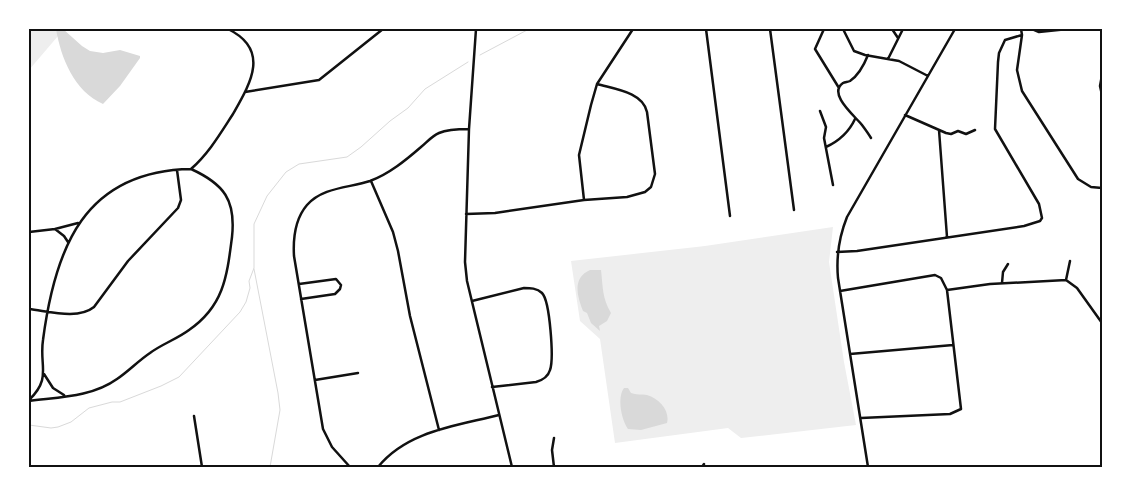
<svg xmlns="http://www.w3.org/2000/svg" width="1131" height="496" viewBox="0 0 1131 496" font-family="'Public Sans',sans-serif">
	<style>
		.green { fill: #eee }
		.water { fill: #d9d9d9 }
		.lines { fill: none; stroke-linecap: round; stroke-linejoin: round }
		.stream { stroke: #d9d9d9; stroke-width: 1 }
		.minor { stroke: #111; stroke-width: 2.5 }
		.neatline { fill: none; stroke: #111; stroke-width: 2 }
	</style>
	<rect width="100%" height="100%" fill="#fff"/>
	<path class="green" d="M29,29h35l-35,41z
		M833,227l-4,35 15,100 12,63 -115,13 -13,-10 -113,15 -15,-104 -20,-18 -9,-60 134,-15z"/>
	<path class="water" d="M56,29h7l19,17 8,5 13,2 17,-3 20,6v2l-20,28 -17,18c-29,-13 -42,-46 -47,-75z
		M590,270h11c2,17 1,28 10,43l-4,8 -8,5 1,5 -9,-8 -4,-10 -4,-2c-6,-15 -11,-33 7,-41z
		M624,388h4l3,5c5,2 11,1 16,2 13,4 23,16 20,28l-26,7 -13,-1c-7,-10 -11,-32 -4,-41z"/>
	<g class="lines">
		<path class="stream" d="M480,55l49,-26
			M254,269l24,124 2,17 -10,57
			M29,425l22,3 7,-1 13,-5 18,-14 23,-6h8l41,-16 18,-9 61,-65 6,-10 4,-14 -1,-7 5,-13v-44l13,-28 19,-24 13,-8 48,-7 14,-10 29,-26 18,-13 17,-19 43,-27"/>
		<path class="minor" d="M476,29l-7,100 -4,133 2,19 45,186
			M706,29l24,187
			M770,29l24,181
			M824,29l-9,20 24,39
			M843,29l11,22 11,4 34,6 29,15
			M892,29l6,9
			M1021,29l1,6 -5,35 5,21 56,88 13,8 11,1
			M1032,29l7,3 29,-3
			M868,55c-4,10 -9,20 -18,26 -2,1 -5,1 -7,2 -16,11 13,34 19,42 3,4 6,8 9,13
			M888,59l15,-30
			M1102,75l-2,11 2,9
			M245,92l74,-12 64,-51
			M820,111l6,16 -2,11 9,47
			M905,115l41,18 5,1 7,-3 8,3 9,-4
			M939,130l8,107
			M826,147c13,-6 23,-15 29,-28
			M371,181l22,51 5,19 12,65 29,114
			M584,200l-5,-45 12,-50 6,-21 36,-55
			M466,214l29,-1 89,-13 43,-3 18,-5 6,-5 4,-13 -8,-62c-4,-20 -33,-23 -50,-28
			M55,229l23,-6
			M29,232l26,-3 9,7 4,6
			M837,252l20,-1 167,-25 16,-5 2,-3 -3,-14 -44,-75 3,-67 1,-9 6,-13 17,-5
			M1066,280l4,-19
			M1002,283l1,-11 5,-8
			M299,284l37,-5 5,6 -1,4 -5,5 -34,5
			M947,290l43,-6 76,-4 11,8 25,35
			M840,291l95,-16 6,3 6,12 14,119 -11,5 -89,4
			M472,301l52,-13c6,0 13,0 18,5 8,8 12,66 8,77 -2,7 -7,10 -14,12l-44,5
			M29,309c19,2 49,11 65,-2l34,-46 50,-53 3,-8 -4,-30
			M850,354l103,-9
			M44,374l9,14 11,7
			M315,380l43,-7
			M29,400c23,-22 10,-34 14,-60 12,-92 41,-169 148,-171 18,-16 29,-35 42,-55 17,-30 38,-64 -5,-85
			M29,401c30,-4 63,-4 88,-22 12,-8 21,-18 33,-26 12,-9 27,-14 39,-23 35,-24 38,-54 43,-93 4,-37 -8,-53 -41,-68
			M194,416l8,51
			M554,438l-2,12 2,17
			M350,467l-18,-20 -9,-18 -29,-173c-1,-17 1,-37 13,-51 16,-18 42,-17 63,-24 19,-7 36,-21 51,-34 6,-5 11,-11 18,-14 9,-4 21,-4 30,-4
			M378,467c29,-36 78,-41 121,-52
			M702,467l2,-3
			M868,467l-30,-189c-2,-22 1,-41 9,-61l108,-188"/>
	</g>
	<rect width="1131" height="496" fill="none" stroke="#ffffff" stroke-width="60"/>
	<rect x="30" y="30" width="1071" height="436" class="neatline"/>
</svg>
